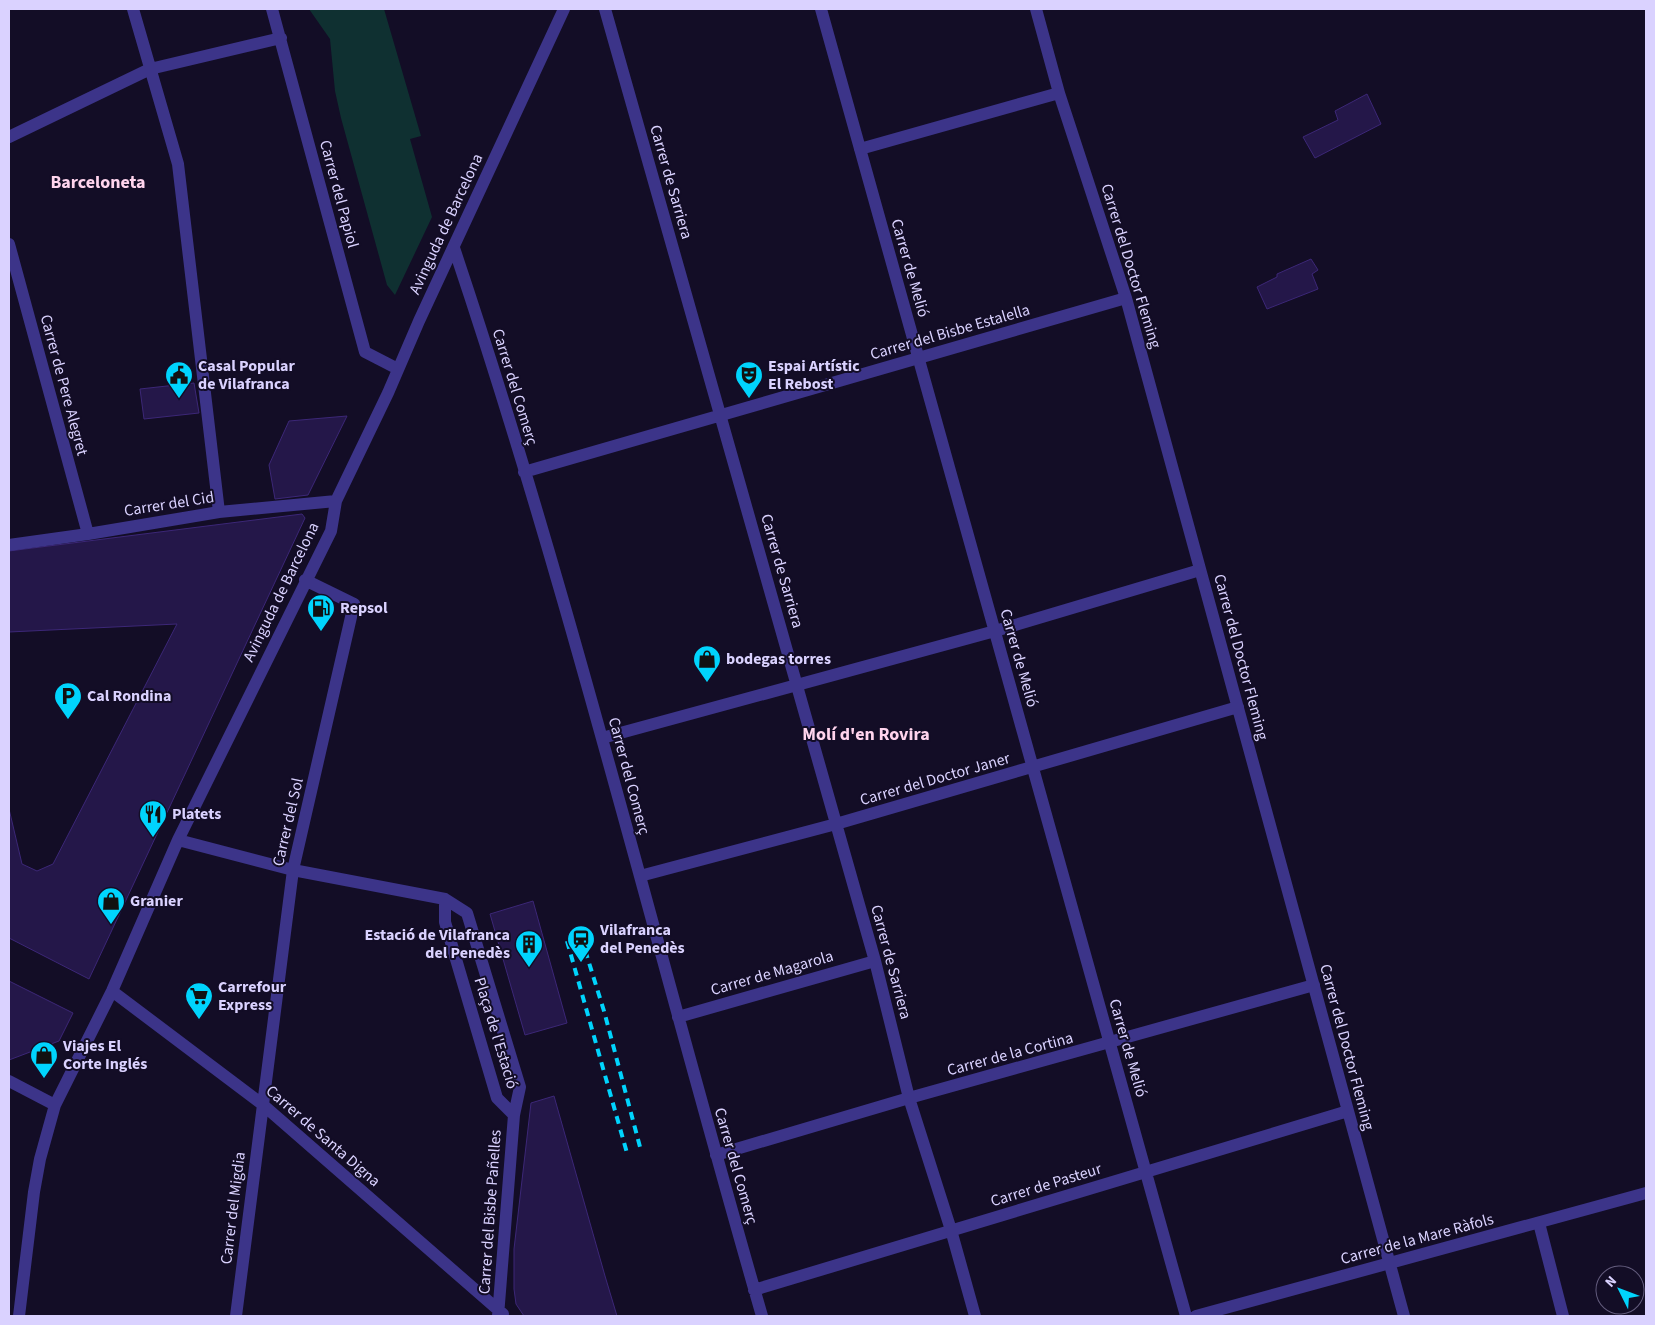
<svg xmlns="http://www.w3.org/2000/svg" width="1655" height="1325" viewBox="0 0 1655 1325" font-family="'Source Sans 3',sans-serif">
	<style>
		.green { fill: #0f3031 }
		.building { fill: #241749; stroke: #3c2777 }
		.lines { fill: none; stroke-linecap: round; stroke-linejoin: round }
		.minor { stroke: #3c3489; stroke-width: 12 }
		.rail { stroke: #00d4fd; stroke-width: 4; stroke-dasharray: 8 6; stroke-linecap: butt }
		.labels { text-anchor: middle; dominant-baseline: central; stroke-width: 4; stroke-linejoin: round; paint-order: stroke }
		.street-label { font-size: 16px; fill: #dad2ff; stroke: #130d26 }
		.poi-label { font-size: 16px; font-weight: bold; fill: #dad2ff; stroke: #130d26; text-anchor: start }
		.neighbourhood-label { font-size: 18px; font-weight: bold; fill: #ffd4ed; stroke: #130d26 }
	</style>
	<rect width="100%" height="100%" fill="#130d26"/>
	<path class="green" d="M309,9h75l37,127 -11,3 22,78 -37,78 -8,-10 -46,-167 -6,-27 -5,-52z"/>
	<path class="building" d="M1367,94l14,30 -66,34 -12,-21 35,-17 -3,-9z
		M1311,259l7,11 -6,4 6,15 -51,20 -10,-22 20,-10v-3z
		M194,383l5,30 -55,6 -4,-30z
		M347,416l-39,79 -33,4 -6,-34 20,-44z
		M302,514l3,4 -216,461 -80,-41v-129l13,55 15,7 16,-7 124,-240 -168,8v-81z
		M533,901l34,122 -42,12 -35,-121z
		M9,981l64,32 -14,28 -50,19z
		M554,1096l51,180 12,40h-93l-8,-12 -2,-15v-40l17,-146z"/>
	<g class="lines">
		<path class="minor" d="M133,9l45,155 41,348
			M272,9l93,343 33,17
			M605,9l270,952 34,137 42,132 24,86
			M821,9l365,1307
			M1036,9l23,84 67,205 278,1018
			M9,137l141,-68 131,-31
			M860,149l199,-56
			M9,244l79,290
			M454,248c118,351 205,712 308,1068
			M524,472l602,-174
			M9,545l79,-11 131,-22 117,-11
			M602,738l393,-107 205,-61
			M178,840l115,30 152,29 22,14 53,174 -6,28 -16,201
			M640,876l196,-52 402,-117
			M445,899v23l52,176 17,17
			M112,991l150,113 241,210
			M678,1017l197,-56
			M9,1081l46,24
			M716,1155l193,-57 405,-113
			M1539,1223l24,93
			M754,1290l594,-179
			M19,1316l15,-124 6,-33 15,-54 57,-114 66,-151 153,-309 5,-30 52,-108 31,-72 145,-312
			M236,1316l57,-446 61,-266 -49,-24
			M1196,1316l450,-123"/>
		<path class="rail" d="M581,937l23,74 36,136
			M567,941l60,212"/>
	</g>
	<defs>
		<g id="civic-pin" transform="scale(1.4375)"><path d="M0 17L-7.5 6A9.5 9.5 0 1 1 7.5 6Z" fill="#00d4fd" stroke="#130d26"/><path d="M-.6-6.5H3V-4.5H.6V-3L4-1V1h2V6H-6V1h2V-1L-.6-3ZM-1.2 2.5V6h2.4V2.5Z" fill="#111"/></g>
		<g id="theatre-pin" transform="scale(1.4375)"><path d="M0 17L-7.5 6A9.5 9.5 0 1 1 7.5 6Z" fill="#00d4fd" stroke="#130d26"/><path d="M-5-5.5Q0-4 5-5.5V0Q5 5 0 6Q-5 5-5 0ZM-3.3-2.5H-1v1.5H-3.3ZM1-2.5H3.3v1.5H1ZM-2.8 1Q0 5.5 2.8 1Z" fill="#111"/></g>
		<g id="fuel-pin" transform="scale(1.4375)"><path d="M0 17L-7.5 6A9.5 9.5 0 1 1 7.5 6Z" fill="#00d4fd" stroke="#130d26"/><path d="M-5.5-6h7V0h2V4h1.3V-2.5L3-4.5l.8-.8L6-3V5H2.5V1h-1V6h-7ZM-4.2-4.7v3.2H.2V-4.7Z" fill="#111"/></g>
		<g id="shop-pin" transform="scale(1.4375)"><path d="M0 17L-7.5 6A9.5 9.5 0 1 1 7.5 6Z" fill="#00d4fd" stroke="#130d26"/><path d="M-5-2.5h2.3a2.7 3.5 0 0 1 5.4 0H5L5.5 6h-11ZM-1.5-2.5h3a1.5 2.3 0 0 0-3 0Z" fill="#111"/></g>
		<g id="parking-pin" transform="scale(1.4375)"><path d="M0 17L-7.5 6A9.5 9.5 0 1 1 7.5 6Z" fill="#00d4fd" stroke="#130d26"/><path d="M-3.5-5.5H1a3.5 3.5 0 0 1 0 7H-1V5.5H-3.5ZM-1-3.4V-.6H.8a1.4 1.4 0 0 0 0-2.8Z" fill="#111"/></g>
		<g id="restaurant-pin" transform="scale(1.4375)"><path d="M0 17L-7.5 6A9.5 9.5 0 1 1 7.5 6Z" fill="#00d4fd" stroke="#130d26"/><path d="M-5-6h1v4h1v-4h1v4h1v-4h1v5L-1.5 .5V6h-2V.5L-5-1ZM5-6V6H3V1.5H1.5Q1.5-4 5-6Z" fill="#111"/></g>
		<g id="station-pin" transform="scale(1.4375)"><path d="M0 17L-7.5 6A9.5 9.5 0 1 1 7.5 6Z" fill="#00d4fd" stroke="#130d26"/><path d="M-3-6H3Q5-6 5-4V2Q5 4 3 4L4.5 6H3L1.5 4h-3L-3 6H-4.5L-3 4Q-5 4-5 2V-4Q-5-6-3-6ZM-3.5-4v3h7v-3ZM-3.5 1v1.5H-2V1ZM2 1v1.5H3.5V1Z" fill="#111"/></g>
		<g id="building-pin" transform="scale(1.4375)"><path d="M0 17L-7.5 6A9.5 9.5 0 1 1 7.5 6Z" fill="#00d4fd" stroke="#130d26"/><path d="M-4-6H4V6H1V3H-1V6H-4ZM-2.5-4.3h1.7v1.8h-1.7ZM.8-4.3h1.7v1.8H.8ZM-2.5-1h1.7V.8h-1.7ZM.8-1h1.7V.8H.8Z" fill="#111"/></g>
		<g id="supermarket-pin" transform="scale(1.4375)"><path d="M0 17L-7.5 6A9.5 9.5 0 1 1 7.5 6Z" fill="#00d4fd" stroke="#130d26"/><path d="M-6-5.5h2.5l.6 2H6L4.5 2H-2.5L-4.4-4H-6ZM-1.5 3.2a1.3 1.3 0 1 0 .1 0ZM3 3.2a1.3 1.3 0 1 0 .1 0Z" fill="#111"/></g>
	</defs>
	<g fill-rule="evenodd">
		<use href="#civic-pin" x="179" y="375"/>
		<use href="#theatre-pin" x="749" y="375"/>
		<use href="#fuel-pin" x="321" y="608"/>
		<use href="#shop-pin" x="707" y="659"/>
		<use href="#parking-pin" x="68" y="696"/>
		<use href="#restaurant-pin" x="153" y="814"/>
		<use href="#shop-pin" x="111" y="901"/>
		<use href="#station-pin" x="581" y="939"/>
		<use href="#building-pin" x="529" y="944"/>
		<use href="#supermarket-pin" x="199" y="996"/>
		<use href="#shop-pin" x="44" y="1055"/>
	</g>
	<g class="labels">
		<g class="street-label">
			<text transform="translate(671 182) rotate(74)">Carrer de Sarriera</text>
			<text transform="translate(339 194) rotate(75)">Carrer del Papiol</text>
			<text transform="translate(446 224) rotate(-65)">Avinguda de Barcelona</text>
			<text transform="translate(1131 266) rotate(73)">Carrer del Doctor Fleming</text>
			<text transform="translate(910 268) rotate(74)">Carrer de Melió</text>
			<text transform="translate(950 332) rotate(-16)">Carrer del Bisbe Estalella</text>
			<text transform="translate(64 385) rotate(75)">Carrer de Pere Alegret</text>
			<text transform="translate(515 387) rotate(73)">Carrer del Comerç</text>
			<text transform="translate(169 504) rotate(-9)">Carrer del Cid</text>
			<text transform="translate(782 571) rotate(74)">Carrer de Sarriera</text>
			<text transform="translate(281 592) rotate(-64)">Avinguda de Barcelona</text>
			<text transform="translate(1241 657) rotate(75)">Carrer del Doctor Fleming</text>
			<text transform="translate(1019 658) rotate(74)">Carrer de Melió</text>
			<text transform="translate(629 776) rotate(75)">Carrer del Comerç</text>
			<text transform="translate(935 779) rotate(-16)">Carrer del Doctor Janer</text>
			<text transform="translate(288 822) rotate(-77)">Carrer del Sol</text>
			<text transform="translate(891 962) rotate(75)">Carrer de Sarriera</text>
			<text transform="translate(772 973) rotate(-16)">Carrer de Magarola</text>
			<text transform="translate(496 1033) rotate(73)">Plaça de l'Estació</text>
			<text transform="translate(1347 1047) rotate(75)">Carrer del Doctor Fleming</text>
			<text transform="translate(1128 1048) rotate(74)">Carrer de Melió</text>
			<text transform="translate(1010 1054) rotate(-15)">Carrer de la Cortina</text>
			<text transform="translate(323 1136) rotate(41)">Carrer de Santa Digna</text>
			<text transform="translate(736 1166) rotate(74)">Carrer del Comerç</text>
			<text transform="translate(1046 1185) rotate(-17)">Carrer de Pasteur</text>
			<text transform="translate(233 1208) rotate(-83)">Carrer del Migdia</text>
			<text transform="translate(490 1212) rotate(-86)">Carrer del Bisbe Pañelles</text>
			<text transform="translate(1417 1239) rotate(-15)">Carrer de la Mare Ràfols</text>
		</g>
		<g class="poi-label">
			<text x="198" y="366">Casal Popular<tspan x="198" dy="18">de Vilafranca</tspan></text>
			<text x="768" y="366">Espai Artístic<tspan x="768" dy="18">El Rebost</tspan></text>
			<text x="340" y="608">Repsol</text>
			<text x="726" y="659">bodegas torres</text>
			<text x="87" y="696">Cal Rondina</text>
			<text x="172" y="814">Platets</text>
			<text x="130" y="901">Granier</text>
			<text x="600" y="930">Vilafranca<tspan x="600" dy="18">del Penedès</tspan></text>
			<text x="510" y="935" text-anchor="end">Estació de Vilafranca<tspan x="510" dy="18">del Penedès</tspan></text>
			<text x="218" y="987">Carrefour<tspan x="218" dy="18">Express</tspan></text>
			<text x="63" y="1046">Viajes El<tspan x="63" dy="18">Corte Inglés</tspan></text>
		</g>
		<g class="neighbourhood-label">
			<text x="98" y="182">Barceloneta</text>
			<text x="866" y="734">Molí d'en Rovira</text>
		</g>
	</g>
	<rect width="1655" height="1325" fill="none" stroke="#dad2ff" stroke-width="20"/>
	<g transform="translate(1620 1290) rotate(312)"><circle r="24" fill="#130d26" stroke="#635c7d"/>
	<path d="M0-4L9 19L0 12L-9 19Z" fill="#00d4fd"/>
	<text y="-8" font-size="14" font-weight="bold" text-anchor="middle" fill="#dad2ff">N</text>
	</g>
</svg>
